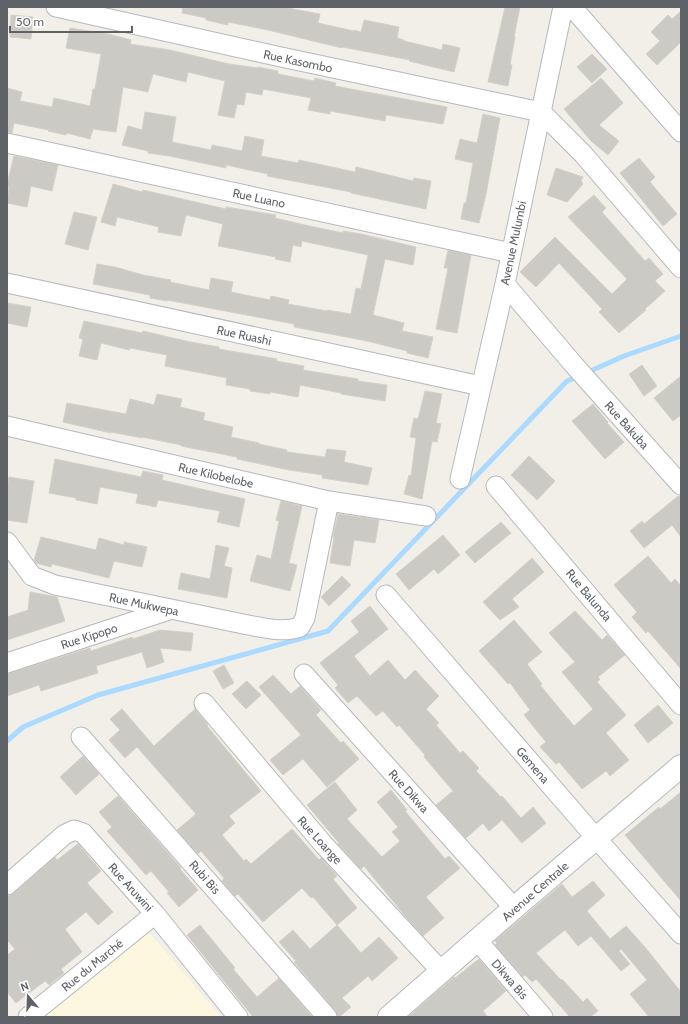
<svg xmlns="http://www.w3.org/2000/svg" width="688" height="1024" viewBox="0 0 688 1024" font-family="Cabin,sans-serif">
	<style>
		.commercial { fill: #fef7e0 }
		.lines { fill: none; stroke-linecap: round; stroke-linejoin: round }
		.stream { stroke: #aadaff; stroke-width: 5 }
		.building { fill: #cccac5; stroke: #d6d1c6 }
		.street-casing { stroke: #b5b8bc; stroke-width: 21 }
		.secondary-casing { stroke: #b6babf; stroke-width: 24 }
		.street { stroke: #fff; stroke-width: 19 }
		.secondary { stroke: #fff; stroke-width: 22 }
		.labels { text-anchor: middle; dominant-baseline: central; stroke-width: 3; stroke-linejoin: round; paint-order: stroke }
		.street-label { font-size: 12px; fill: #5f6368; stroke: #fff }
	</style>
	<rect width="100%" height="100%" fill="#f1efe8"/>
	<path class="commercial" d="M143,925l78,92h-189z"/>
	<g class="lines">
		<path class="stream" d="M586,373l38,-17 57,-20
			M7,741l16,-14 75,-32 230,-64 239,-250 12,-5"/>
	</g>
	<path class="building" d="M183,7h99l38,7 -2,9 36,8v-1l7,2 3,-12 35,7 -2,11 7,2v1l38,9 1,-6 17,4 -6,24 -45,-11 1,-1 -68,-13v1l-74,-18 -40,-8v3l-22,-5v-2l-24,-5z
		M505,7h15l-6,30h1l-5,28h2l-4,21 -20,-4z
		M681,11v31l-24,23 -11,-11 14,-13 -9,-9 17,-17 4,4z
		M11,15l22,2 -2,22 -21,-2z
		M70,28l38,6 23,6 -1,4 40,6 59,14 29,4v-1l20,4v3l36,7 1,-3 21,5 -1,3 112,21 -4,17 -57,-9 -1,6 -55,-10v3l-22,-4 3,-12 -48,-9 -1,6 -16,-3 -2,13 -7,-1 -3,14 -16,-3 7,-34 -37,-9 -2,10 -33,-8 -5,18 -25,-5 -7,45 -23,-3 -3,10 -23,-6 -1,2 -18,-4 1,-1 -35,-7 -2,10 -5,-1v-44l15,4 -2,9 32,6 2,-9 36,8 3,-17h2l6,-35 -35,-6z
		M592,54l15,15 -15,14 -15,-16z
		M601,78l22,25 -24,22 20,16 -11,14 -17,-14 -27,-32z
		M145,112l31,5 -4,25 39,8 1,-5 30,6 3,-15 19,4 -3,16 37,7 1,-3 56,12 1,-5 57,14 1,-3 17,3 -5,28 -75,-16v-1l-84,-16 1,-2 -42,-9v3l-57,-12 -21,-3v-2l-26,-6 6,-19 14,4z
		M483,114l17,4 -14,76 -7,29 -18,-4 3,-16h2l7,-40 -18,-4 5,-20 17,4z
		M14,156l44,9 -6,26 -21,-5 -4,21 -20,-4 2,-16 -2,-1v-2z
		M639,158l16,19 -5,5 27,32 -14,12 -43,-53z
		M556,168l27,9 -2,4 2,3 -16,18 -20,-7z
		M113,184l29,8 1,-2 83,19v-2l50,8 -1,3 30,7 38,8v-2l18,3 55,13 -3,18 -28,-6 -12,56 31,8 -2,8 31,6 -5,21 -21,-5v-2l-40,-10 -73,-14v-3l-127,-24v1l-17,-3v-3l-57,-11 4,-20 18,3 28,8 28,5 -1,2 39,8 2,-12 22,4 -2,10 39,8 1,-4 18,4 -1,4 39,7v-1l24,4 5,-26 5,1 7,-34 -66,-14 -1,6 -8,-2 -3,17 -15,-3 1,-2 -58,-11 5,-22 -37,-9 -5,21 -23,-4 1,-5 -42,-10 -2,9 -14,-4z
		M594,195l12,13 -4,4 43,49 4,-3 14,16 -8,7 10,10 -20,18 1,1 -27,23 -20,-21 3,-3 -43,-46 -23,24 -16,-15 35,-35 57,57 15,-15 -59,-62z
		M74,212l23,5 -9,33 -23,-6z
		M448,250l23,5 -14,78 -21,-4 12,-61h-4z
		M7,303l24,4 -4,20 -20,-4z
		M84,321l58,12 1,-2 47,11 29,5v2l58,10 -1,2 28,5 -1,4 55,9v2l29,4 -2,16 -44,-7v-1l-41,-8 -2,12 -28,-5v2l-20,-3v-2l-24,-4 1,-7 -62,-12 2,-11 -37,-7 -1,2 -28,-7 -4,17 -18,-4 4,-17 -4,-1z
		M642,365l15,21 -13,10 -15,-22z
		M681,376v39l-8,6 -19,-23z
		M425,391l17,3 -6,29 5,1 -4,18 -5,-1 -10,58 -18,-5 5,-19 2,1 5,-38 -6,-1 4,-19 4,1z
		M157,394l25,5 -2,8 25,6 -2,7 30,7 -2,10 28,6v1l28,6v2l38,5 2,-8 19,2 -2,11 28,6 -4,17 -46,-7 1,-3 -34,-5 -52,-11v-2l-56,-11v-1l-39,-8v1l-31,-6v1l-48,-11 4,-19 59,11 4,-15 24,6z
		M593,404l15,18 -1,1 17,19 -19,17 -33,-38z
		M529,456l26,25 -18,19 -26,-25z
		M55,459l86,18 2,-6 20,4 -1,5 83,19 -6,28 -22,-5 3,-11 -62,-11 -2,7 -20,-4 2,-9 -38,-7 -3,17 -21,-4v-2l-27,-5z
		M9,477l25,4 -7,42 -20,-3v-31z
		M678,496h3v41l-9,-12 -28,23 -14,-17 12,-10 2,3z
		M281,501l21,5 -13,57 8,2 -7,26 -40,-10 7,-26 14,4 8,-38 -3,-1z
		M338,514l41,6 -4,23 -21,-3 -4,26 -20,-3 4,-26h-1z
		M501,522l10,11 -36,30 -10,-11z
		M443,535l17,20 -22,19 -4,-5 -25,21 -13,-16z
		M41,537l55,13 3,-12 25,7v-3l23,5 -5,20 -28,-6 -5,17 -57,-14 -1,3 -15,-4 -2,-3z
		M216,545l13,3 -5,18 8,2 -5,30 -49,-9 3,-16 29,6z
		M648,556l23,27 4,-4 6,7v83l-33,-38 -2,2 -14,-16 5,-5 -23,-27z
		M532,558l12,14 -32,27 7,8 -19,13 -17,-18z
		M342,576l9,9 -22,21 -8,-9z
		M30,592l27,5 8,24 -58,19v-23l21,-7z
		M370,606l18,23 -34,27 16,20 18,-16 17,20 10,-10 24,26 -13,13 13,14 -3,2 24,28 3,-2 16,17 -3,3 25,26 1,-1 19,22 12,-11 13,16 -24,20 -20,-23 -13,11 -6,-8 -17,15 -30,-33 17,-14 -29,-34 1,-2 -26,-30 -2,2 -14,-16 -7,5 -19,-20 -9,7 -13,-15 3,-3 -18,-22 39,-31 -8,-11z
		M575,611l27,29 5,-5 18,20 -27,22 2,2 -3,3 29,33 -20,18 23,27 -19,16 -4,-5 -24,18 -23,-27 -3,2 -16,-17 6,-5 -22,-27 6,-5 -20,-27 -2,1 -29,-33 35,-31 28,32 -15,12 15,20 -2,1 34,41 19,-17 -31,-37 13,-10 -26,-29z
		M160,630l33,3 -2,18 -31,-3 4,14 -17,6 -5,-16 -46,14 2,7 -57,18 -2,-6 -32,11v-22l83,-26 1,3 41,-14 1,2z
		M224,665l10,18 -11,6 -10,-18z
		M273,675l18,19 9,-8 21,24 -5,5 25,28 2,-2 16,18 -32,28 -24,-28 -20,16 -13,-15 31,-25 -42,-48z
		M247,681l14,14 -15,14 -14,-15z
		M658,705l15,18 -25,20 -14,-18z
		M122,709l32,37 41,-37 13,16 -1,1 54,65 -32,25 6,7 -13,12 22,26 2,-2 5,5 41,-35 27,31 2,-2 16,18 -4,3 24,29 -20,17 -24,-28 -2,1 -9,-10 -39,34 -25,-28 -3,2 -13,-15 2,-3 -23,-27 -3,3 -21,-24 19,-16 -59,-67 -12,11 -16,-18 11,-10 -10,-11z
		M83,756l16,18 -23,21 -16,-18z
		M335,782l22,28 -10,9 35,38 18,-16 -8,-9 6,-5 -21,-25 14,-12 16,20 -2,1 40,48 4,-3 11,12 -34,29 18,21 -21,18 -17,-19 -42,-51 -3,3 -23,-25 1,-1 -32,-38z
		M681,792v109l-56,-66 34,-28 1,2z
		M118,796l63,72 -1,1 18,21 -19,17 -12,-14 2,-1 -18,-21 -5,4 -39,-44 5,-4 -13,-15z
		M78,844l23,27 -14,12 26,29 -15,13 -12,-13 -21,17 17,23 -21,17 3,4 -15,12 -4,-4 -29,22 -9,-11v-37l8,-6 -8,-9v-43l7,-4 41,-36 2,3z
		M593,881l12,14 -18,16 23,28 16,-13 18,20 37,46v25h-32l-19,-23 17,-14 -26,-31 -2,2 11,13 -9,7 -30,-35 -13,10 -13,-16 -29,23 25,27 1,-1 21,23 4,-4 11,13 -8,6h-20l-34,-38 -4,3 -7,-7 -2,2 -28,-32 2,-2 -2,-2 67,-57 10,13z
		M200,925l35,43 -2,1 24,28 22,-19 33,39h-59l-66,-82z
		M337,925l24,28 18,-16 19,21 -26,23 -4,-5 -26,22 9,9 -12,10h-1l-3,-7 -41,-48 2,-1 -17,-19 14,-12 17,19z
		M479,959l27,32 -23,20 5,6h-80l46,-40 1,1z"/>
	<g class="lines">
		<g class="street-casing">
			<path id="street" d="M56,7l225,50 260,55 42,42 98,114
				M572,7l109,125
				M7,143l504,110
				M7,283l474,103
				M505,284l69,81 107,120
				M7,426l322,75 97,15
				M460,479l45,-195 58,-277
				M496,486l185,219
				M7,542l25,34 23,9 193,40c17,3 35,8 52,2l5,-9 24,-117
				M386,595l210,243 85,96
				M7,663l162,-53
				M304,674l210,234
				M204,703l120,142 118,127
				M81,737l246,280
				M7,885l57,-50 10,-5 9,3 72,81 83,103
				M477,940l66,77
				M28,1017l127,-103"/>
		</g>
		<g class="secondary-casing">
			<path id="secondary" d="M389,1017l125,-109 167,-142"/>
		</g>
		<use href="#street" class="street"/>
		<use href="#secondary" class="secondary"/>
	</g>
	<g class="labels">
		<g class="street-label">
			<text transform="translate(298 61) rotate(12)">Rue Kasombo</text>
			<text transform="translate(259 198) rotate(12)">Rue Luano</text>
			<text transform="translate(513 243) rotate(-78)">Avenue Mulumbi</text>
			<text transform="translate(244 335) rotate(12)">Rue Ruashi</text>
			<text transform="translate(627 425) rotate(48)">Rue Bakuba</text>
			<text transform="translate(216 475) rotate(13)">Rue Kilobelobe</text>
			<text transform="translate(589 595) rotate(50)">Rue Balunda</text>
			<text transform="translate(144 604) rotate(12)">Rue Mukwepa</text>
			<text transform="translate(89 636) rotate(-18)">Rue Kipopo</text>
			<text transform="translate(533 765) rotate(49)">Gemena</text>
			<text transform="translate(409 791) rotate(48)">Rue Dikwa</text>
			<text transform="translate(320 840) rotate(48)">Rue Loange</text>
			<text transform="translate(205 877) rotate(49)">Rubi Bis</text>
			<text transform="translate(131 887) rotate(48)">Rue Aruwini</text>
			<text transform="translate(535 891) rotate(-41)">Avenue Centrale</text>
			<text transform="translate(92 965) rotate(-39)">Rue du Marché</text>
			<text transform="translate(510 979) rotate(49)">Dikwa Bis</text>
		</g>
	</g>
	<rect width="688" height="1024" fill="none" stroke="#5f6368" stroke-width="16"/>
	<g transform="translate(28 996) rotate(341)" stroke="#ffffff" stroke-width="3" paint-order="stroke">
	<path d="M0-3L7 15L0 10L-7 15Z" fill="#5f6368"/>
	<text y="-6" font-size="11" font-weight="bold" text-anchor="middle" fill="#5f6368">N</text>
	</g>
	<path d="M10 26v6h122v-6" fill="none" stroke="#5f6368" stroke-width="2"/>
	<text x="16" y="26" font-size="12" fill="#5f6368" stroke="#ffffff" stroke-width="3" paint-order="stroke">50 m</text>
</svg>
